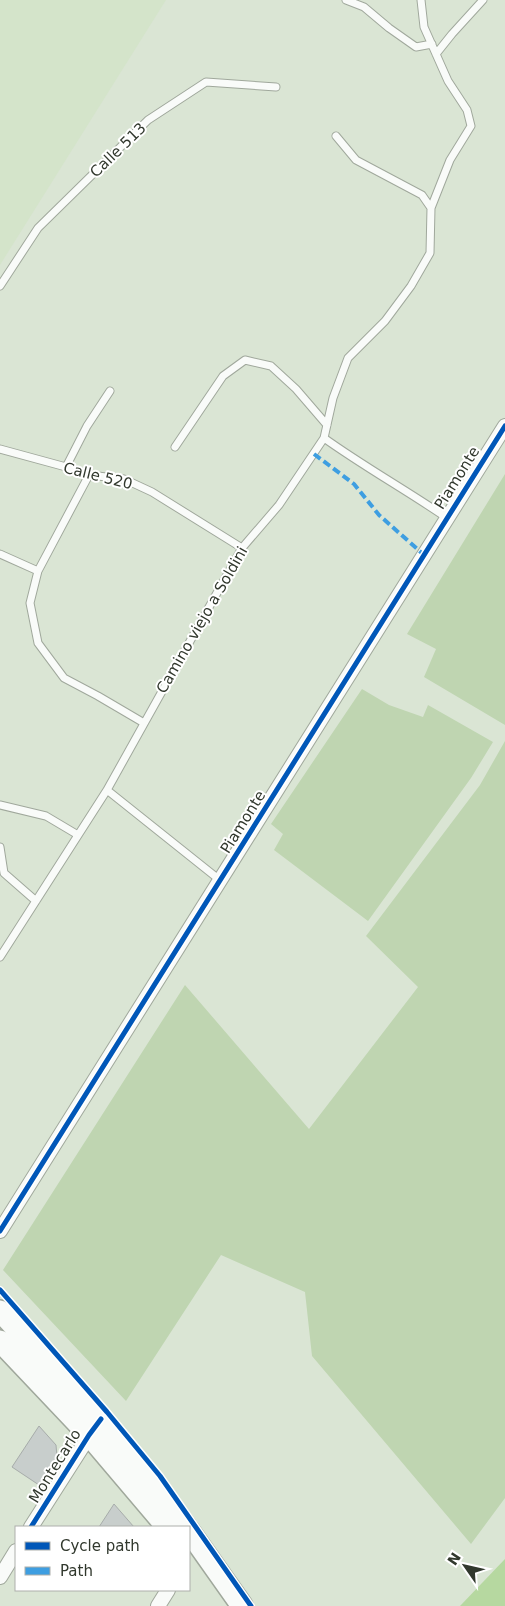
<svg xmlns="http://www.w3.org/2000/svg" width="505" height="1606" viewBox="0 0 505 1606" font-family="'DejaVu Sans',sans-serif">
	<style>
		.built { fill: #d4e4ca }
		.green { fill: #bfd5b1 }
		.water { fill: #b6d8a0 }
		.building { fill: #c8cecc; stroke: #a7acaa }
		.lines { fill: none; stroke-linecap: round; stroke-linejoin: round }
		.service-casing { stroke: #a0a89c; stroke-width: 9 }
		.minor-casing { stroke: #a0a89c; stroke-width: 16 }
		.primary-casing { stroke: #a0a89c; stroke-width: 24 }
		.service { stroke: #f9fbf9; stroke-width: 7 }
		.minor { stroke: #f9fbf9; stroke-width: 14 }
		.primary { stroke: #f9fbf9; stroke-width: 21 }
		.quiet { stroke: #3e9ee1; stroke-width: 4; stroke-dasharray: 8 4; stroke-linecap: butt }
		.cycleway-casing { stroke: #fff; stroke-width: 8 }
		.cycleway { stroke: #0057b8; stroke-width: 5 }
		.labels { text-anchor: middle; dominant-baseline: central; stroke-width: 4; stroke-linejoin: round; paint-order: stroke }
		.street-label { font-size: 15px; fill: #31382d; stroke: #fff }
	</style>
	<rect width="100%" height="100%" fill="#dae5d4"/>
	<path class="built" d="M0,0h166l-166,265z"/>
	<path class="green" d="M505,474v251l-81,-48 12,-28 -29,-15z
		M362,689l27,16 34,12 5,-12 65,37 -22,36 -103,143 -94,-71 9,-16 -12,-10z
		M505,741v757l-34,46 -159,-188 -7,-64 -84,-37 -95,146 -123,-131 182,-285 124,144 109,-142 -52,-51 114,-151z"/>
	<path class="water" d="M505,1559v47h-45z"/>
	<path class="building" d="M39,1426l17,19 1,12 -18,28 -27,-18z
		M114,1504l20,23h-35z"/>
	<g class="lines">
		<g class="service-casing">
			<path id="service" d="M346,0l18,7 25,21 27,19 16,-3
				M436,54l16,-20 31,-34
				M336,136l20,24 66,35 9,13
				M0,286l38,-58 110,-108 58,-38 70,5
				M324,438c39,28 82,52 123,80
				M175,447l48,-71 22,-16 26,6 25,23 31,36
				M0,449l66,18 23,8 35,4 28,13 90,56
				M66,467l21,-41 23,-35
				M89,475l-51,96 -8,32 8,40 26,35 34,18 46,27
				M0,554l38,17
				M107,790l114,91
				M0,805l46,11 32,19
				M0,847l4,26 32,28
				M0,957l107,-167 135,-242 37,-43 45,-67 9,-40 15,-40 37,-37 26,-35 19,-33 1,-45 19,-48 21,-34 -4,-16 -19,-29 -24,-54 -3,-27"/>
		</g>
		<g class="minor-casing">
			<path id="minor" d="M0,1231l505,-805
				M31,1527l62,-97
				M0,1577l16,-26
				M158,1606l10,-16"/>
		</g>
		<g class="primary-casing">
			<path id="primary" d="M0,1311l101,108 48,59 37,49
				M0,1341l89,94 78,92
				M189,1531l53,75"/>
		</g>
		<use href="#service" class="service"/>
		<use href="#minor" class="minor"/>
		<use href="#primary" class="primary"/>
		<path class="quiet" d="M314,454l40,30 25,31 45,40"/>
		<g class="cycleway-casing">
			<path id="cycleway" d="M0,1231l505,-805
				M0,1290l107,122 53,64 91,130
				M31,1527l58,-92 12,-16"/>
		</g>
		<use href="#cycleway" class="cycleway"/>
	</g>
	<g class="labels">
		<g class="street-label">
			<text transform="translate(118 150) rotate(-44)">Calle 513</text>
			<text transform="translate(98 476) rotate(14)">Calle 520</text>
			<text transform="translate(457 478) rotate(-58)">Piamonte</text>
			<text transform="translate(202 620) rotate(-60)">Camino viejo a Soldini</text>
			<text transform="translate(243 822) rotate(-58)">Piamonte</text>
			<text transform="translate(55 1466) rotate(-58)">Montecarlo</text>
		</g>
	</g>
	<rect x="15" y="1526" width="175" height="65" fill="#ffffff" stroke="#adafab"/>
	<rect x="25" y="1542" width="25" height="8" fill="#0057b8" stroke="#adafab"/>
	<text x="60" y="1551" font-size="15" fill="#31382d">Cycle path</text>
	<rect x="25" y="1567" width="25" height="8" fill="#3e9ee1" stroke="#adafab"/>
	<text x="60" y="1576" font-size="15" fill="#31382d">Path</text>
	<g transform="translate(465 1566) rotate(304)" stroke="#ffffff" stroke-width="4" paint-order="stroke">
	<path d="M0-4L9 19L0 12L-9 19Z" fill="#31382d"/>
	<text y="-8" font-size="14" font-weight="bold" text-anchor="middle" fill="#31382d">N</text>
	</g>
</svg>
